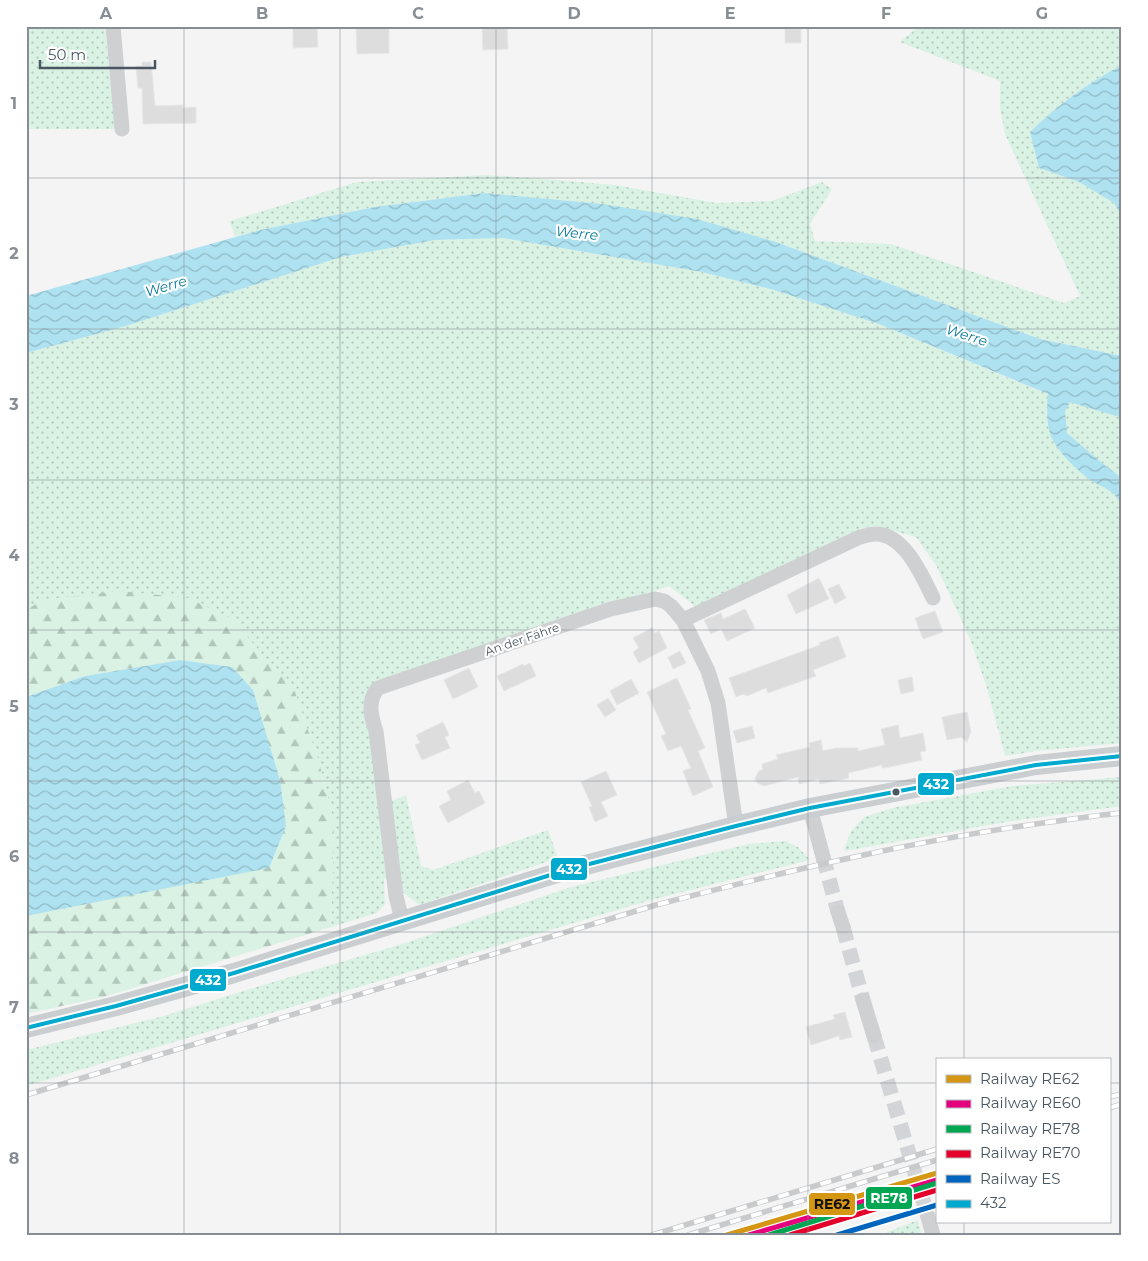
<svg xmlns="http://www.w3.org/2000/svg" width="1148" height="1261" viewBox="0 0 1148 1261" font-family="Montserrat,sans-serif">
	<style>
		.grass { fill: url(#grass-dots) }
		.forest { fill: url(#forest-firs) }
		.water { fill: url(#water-waves) }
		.building { fill: #ddddde; stroke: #e5e6e7 }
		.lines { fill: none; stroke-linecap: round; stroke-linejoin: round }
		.minor-tunnel { stroke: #d2d4d7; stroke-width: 15; stroke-dasharray: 15 8; stroke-linecap: butt }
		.minor { stroke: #ced0d2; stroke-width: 15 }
		.major { stroke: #caced1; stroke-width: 20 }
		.rail-casing { stroke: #c9cacc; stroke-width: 5.5 }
		.rail { stroke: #fff; stroke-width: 4; stroke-dasharray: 11; stroke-linecap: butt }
		.bus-1-casing { stroke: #fff; stroke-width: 8 }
		.bus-1 { stroke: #00a9ce; stroke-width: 4 }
		.rail-1-casing { stroke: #fff; stroke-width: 9 }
		.rail-2-casing { stroke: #fff; stroke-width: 9 }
		.rail-3-casing { stroke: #fff; stroke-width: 9 }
		.rail-4-casing { stroke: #fff; stroke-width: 9 }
		.rail-5-casing { stroke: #fff; stroke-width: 9 }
		.rail-1 { stroke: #d49613; stroke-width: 5 }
		.rail-2 { stroke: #e5007d; stroke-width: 5 }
		.rail-3 { stroke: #00a651; stroke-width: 5 }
		.rail-4 { stroke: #e4002b; stroke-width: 5 }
		.rail-5 { stroke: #0065bd; stroke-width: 5 }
		.grid { fill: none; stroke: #868d94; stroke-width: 1; stroke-opacity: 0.55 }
		.bus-dot { fill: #4a5661; stroke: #fff; stroke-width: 2 }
		.labels { text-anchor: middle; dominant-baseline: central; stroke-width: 4.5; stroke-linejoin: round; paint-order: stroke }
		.street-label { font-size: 12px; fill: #4a5661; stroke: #fff }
		.water-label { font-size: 14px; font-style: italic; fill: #0c7c9b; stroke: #fff }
		.line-badge { stroke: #fff; stroke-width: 2 }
		.badge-label { font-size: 14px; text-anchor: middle; font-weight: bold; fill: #fff }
		.pale-badge-label { font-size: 14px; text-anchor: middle; font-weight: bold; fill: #111 }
		.neatline { fill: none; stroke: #868d94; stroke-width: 2 }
		.grid-label { font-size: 16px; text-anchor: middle; font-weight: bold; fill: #868d94 }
	</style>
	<defs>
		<pattern id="grass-dots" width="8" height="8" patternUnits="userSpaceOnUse" patternTransform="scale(1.25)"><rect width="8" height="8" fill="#d9f2e3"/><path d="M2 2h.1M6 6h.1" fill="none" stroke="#b2c7bb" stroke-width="1.8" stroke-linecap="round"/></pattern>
		<pattern id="forest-firs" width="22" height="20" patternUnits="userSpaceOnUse" patternTransform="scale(1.25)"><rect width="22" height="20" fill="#d9f2e3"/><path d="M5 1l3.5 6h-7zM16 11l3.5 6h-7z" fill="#b2c7bb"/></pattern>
		<pattern id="water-waves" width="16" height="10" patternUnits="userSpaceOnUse" patternTransform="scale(1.25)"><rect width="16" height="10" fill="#aee2f0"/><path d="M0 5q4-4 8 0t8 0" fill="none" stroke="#90bac6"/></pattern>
	</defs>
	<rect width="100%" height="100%" fill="#f4f4f4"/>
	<path class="grass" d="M26,26h79l10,103h-89z
		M919,26h203v39c-36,18 -63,40 -92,67l9,36 40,14 35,21 8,14v139l-82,-17 -264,-97 -292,-49 -109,14 -115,23 -25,7 -5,-16 127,-39 129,-7 47,3 82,7 101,18 56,-2 50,-19 10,7 -22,35 5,17 76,3 173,59 16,-7 -75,-162 -5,-26v-27l-100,-39z
		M503,238l199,34 72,18 105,34 168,70 75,24v325l-86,8 -31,5 -18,-68 -17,-49 -34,-74 -20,-28 -40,-11 -17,3 -163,78 -27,-21 -295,100 6,120 26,-11 15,71 12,4 115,-40 10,28 -139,47 -35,-27 1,26 -8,9 -46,14 3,-105 -15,-60 -24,-70 -253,-92 -16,11v-258l100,-27 215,-69 94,-17z
		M1122,777v29l-116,16 -161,29 -1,-1 7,-19 13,-14 28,-9 121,-22z
		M785,841l13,6 12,13 -159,40 -625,186v-36l138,-34 76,-24 159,-47 172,-58 178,-43z
		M918,1220l3,12 -2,3h-39z"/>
	<path class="forest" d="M120,591l68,7 44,21 63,73 24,70 15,60 -3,105 -224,69 -81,18v-98l112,-23 94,-226 -52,-7 -95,16 -59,21v-86l15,-11z"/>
	<path class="water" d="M1122,65v152l-8,-14 -35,-21 -40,-14 -9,-36c28,-27 57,-49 92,-67z
		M484,193l118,11 95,15 79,23 264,97 82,17v62l-52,-16 -5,9 2,22 35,30 20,15v30c-6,-18 -15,-18 -30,-27 -14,-9 -35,-30 -41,-45 -5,-13 -4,-29 -3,-42l-169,-70 -105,-34 -72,-18 -199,-34 -68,2 -94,17 -215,69 -100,27v-57l234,-66 115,-23z
		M180,660l52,7 21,23 27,90 6,46 -17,42 -243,48v-219l59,-21z"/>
	<path class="building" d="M298,26h19l1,21 -25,1v-21z
		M356,26h33v27l-32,1z
		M482,26h25l1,23 -25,1z
		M785,29h16v14h-16z
		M142,62h9l4,44 28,-1v3l13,-1v16l-53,1 -1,-36h-4l-2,-22h6z
		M819,578l10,21 -33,15 -9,-19z
		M839,584l7,14 -11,6 -7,-15z
		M745,609l10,19 -28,13 -6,-12 -10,5 -7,-14 17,-7 2,6z
		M935,611l8,21 -20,7 -8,-21z
		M652,628l3,5 4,-2 8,17 -28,15 -6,-11 6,-4 -6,-10z
		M838,636l8,21 -33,13 3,6 -48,17 -2,-5 -19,8 -4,-2 -7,3 -7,-19 91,-33 -1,-2z
		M680,651l6,12 -13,6 -5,-12z
		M530,663l6,13 -32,15 -7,-15 26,-12 1,2z
		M469,668l9,19 -25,12 -9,-19z
		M912,677l2,14 -13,3 -3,-14z
		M677,678l14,31 -3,1 17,38 -7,3 15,36 -20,9 -10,-25 8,-3 -10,-22 -13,5 -7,-15 5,-2 -19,-42z
		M631,679l8,14 -22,12 -7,-14z
		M608,698l8,12 -11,7 -8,-12z
		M967,712l4,20 -4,10 -6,-5 -14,3 -5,-23z
		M443,722l6,13 -4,2 5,11 -28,12 -7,-15 5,-2 -4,-8z
		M898,725l2,13 23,-5 3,18 -6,1 2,8 -32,7 -8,1v-3l-34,8 1,5 -29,6 -1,-5 -20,5 -1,-7 -34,9 -7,-3 -2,-5 4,-7 4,-1 -1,-6 16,-5 -2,-4 34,-8 -1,-4 12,-3 2,11 13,-3h22v3l27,-6 -4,-16z
		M752,726l3,12 -18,5 -4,-12z
		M606,771l11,24 -16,7 7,14 -13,6 -6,-15 3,-1 -11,-24z
		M468,780l7,13 4,-2 6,12 -37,20 -9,-17 12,-6 -4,-9z
		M845,1012l7,25 -12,3 -1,-4 -28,9 -5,-18 29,-8 -2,-4z"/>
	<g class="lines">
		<path class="minor-tunnel" d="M823,857l15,55
			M843,927l20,73
			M874,1036l54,181"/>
		<path class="minor" d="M113,26l9,103
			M683,620l177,-83c5,-1 11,-3 15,-3 29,-1 48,43 58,64
			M810,808l13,49
			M838,912l5,15
			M402,920l-6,-24 -20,-165c-5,-14 -9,-30 2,-43l233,-79 44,-10 9,2 7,5 12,14 25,51 10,32 18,123
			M863,1000l11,36
			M928,1217l5,18"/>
		<path class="major" d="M26,1028l90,-22 118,-33 336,-104 166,-43 74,-18 226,-43 86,-9"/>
		<g class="rail-casing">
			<path id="rail" d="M26,1095l630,-190c130,-34 261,-65 394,-83 24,-3 48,-7 72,-9
				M1109,1097l13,-3
				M1109,1108l13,-4
				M652,1235l285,-86
				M688,1235l249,-75"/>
		</g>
		<use href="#rail" class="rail"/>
		<g class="bus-1-casing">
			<path id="bus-1" d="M26,1028l90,-22 118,-33 336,-104 166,-43 74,-18 226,-43 86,-9"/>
		</g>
		<use href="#bus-1" class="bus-1"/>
		<g class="rail-1-casing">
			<path id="rail-1" d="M727,1235l210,-62"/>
		</g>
		<g class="rail-2-casing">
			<path id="rail-2" d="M749,1235l188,-55"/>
		</g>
		<g class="rail-3-casing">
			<path id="rail-3" d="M769,1235l168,-52"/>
		</g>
		<g class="rail-4-casing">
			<path id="rail-4" d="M790,1235l147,-45"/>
		</g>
		<g class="rail-5-casing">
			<path id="rail-5" d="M837,1235l100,-30"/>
		</g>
		<use href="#rail-1" class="rail-1"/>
		<use href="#rail-2" class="rail-2"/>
		<use href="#rail-3" class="rail-3"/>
		<use href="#rail-4" class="rail-4"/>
		<use href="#rail-5" class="rail-5"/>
	</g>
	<path class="grid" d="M184,26v1209M340,26v1209M496,26v1209M652,26v1209M808,26v1209M964,26v1034M26,178h1096M26,329h1096M26,480h1096M26,630h1096M26,781h1096M26,932h1096M26,1083h911M1109,1083h13M964,1222v13"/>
	<circle class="bus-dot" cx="896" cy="792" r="4.5"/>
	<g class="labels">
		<g class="street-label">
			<text transform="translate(522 639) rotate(-19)">An der Fähre</text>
		</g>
		<g class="water-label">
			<text transform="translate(577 233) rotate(6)">Werre</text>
			<text transform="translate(166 286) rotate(-16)">Werre</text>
			<text transform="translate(967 335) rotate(18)">Werre</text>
		</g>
	</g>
	<g class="line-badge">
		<rect x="917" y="772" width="38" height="24" rx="5" fill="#00a9ce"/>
		<rect x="550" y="857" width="38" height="24" rx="5" fill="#00a9ce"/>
		<rect x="189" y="968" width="38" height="24" rx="5" fill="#00a9ce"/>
		<rect x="865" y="1186" width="48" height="24" rx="5" fill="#00a651"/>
		<rect x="808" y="1192" width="48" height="24" rx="5" fill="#d49613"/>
	</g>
	<g class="badge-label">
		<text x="936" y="789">432</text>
		<text x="569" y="874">432</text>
		<text x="208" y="985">432</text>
		<text x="889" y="1203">RE78</text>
	</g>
	<g class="pale-badge-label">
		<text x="832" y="1209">RE62</text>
	</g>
	<rect width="1148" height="1261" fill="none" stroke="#ffffff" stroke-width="55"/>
	<rect x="936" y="1058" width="175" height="165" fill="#ffffff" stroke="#b7bbc0"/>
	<rect x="946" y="1075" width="25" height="8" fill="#d49613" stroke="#b7bbc0"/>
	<text x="980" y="1084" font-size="15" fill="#4a5661">Railway RE62</text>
	<rect x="946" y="1100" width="25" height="8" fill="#e5007d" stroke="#b7bbc0"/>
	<text x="980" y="1108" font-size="15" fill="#4a5661">Railway RE60</text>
	<rect x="946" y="1125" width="25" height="8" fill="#00a651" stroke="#b7bbc0"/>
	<text x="980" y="1134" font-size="15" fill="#4a5661">Railway RE78</text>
	<rect x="946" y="1150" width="25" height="8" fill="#e4002b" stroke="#b7bbc0"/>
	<text x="980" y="1158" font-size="15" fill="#4a5661">Railway RE70</text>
	<rect x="946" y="1175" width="25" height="8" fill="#0065bd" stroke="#b7bbc0"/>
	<text x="980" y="1184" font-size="15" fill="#4a5661">Railway ES</text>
	<rect x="946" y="1200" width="25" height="8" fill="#00a9ce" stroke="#b7bbc0"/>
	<text x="980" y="1208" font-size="15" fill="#4a5661">432</text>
	<path d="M40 60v8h115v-8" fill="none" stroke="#4a5661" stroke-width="2.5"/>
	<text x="48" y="60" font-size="15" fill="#4a5661" stroke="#ffffff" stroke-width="4" paint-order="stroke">50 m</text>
	<rect x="28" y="28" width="1092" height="1206" class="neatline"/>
	<g class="grid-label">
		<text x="106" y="19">A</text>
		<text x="262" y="19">B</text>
		<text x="418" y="19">C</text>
		<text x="574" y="19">D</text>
		<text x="730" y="19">E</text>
		<text x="886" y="19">F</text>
		<text x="1042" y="19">G</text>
		<text x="14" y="109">1</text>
		<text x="14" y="259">2</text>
		<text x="14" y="410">3</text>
		<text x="14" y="561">4</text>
		<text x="14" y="712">5</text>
		<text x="14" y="862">6</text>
		<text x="14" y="1013">7</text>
		<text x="14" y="1164">8</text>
	</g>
</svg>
